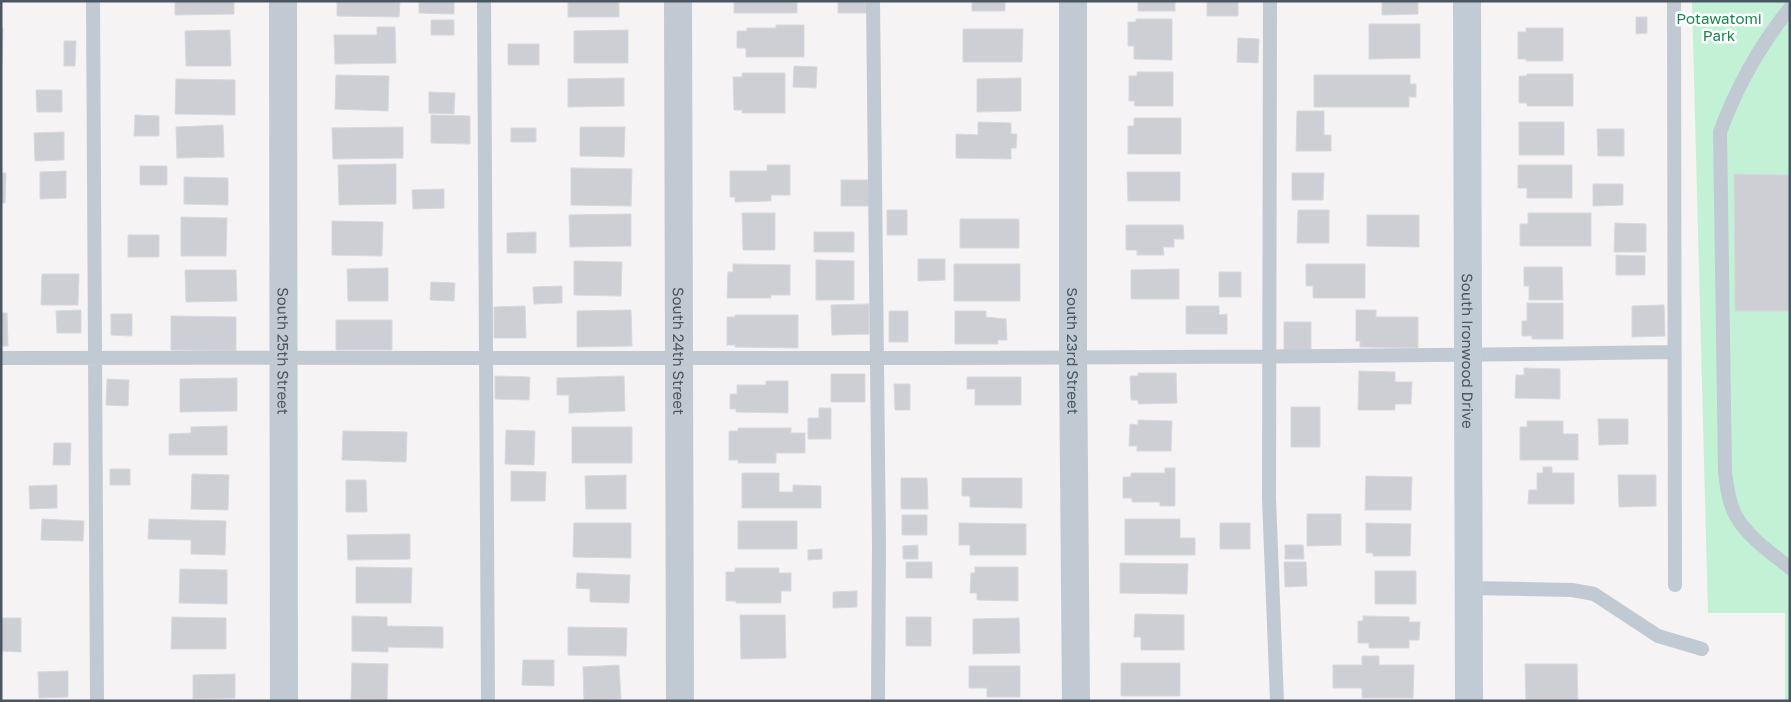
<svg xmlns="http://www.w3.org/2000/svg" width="1791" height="702" viewBox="0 0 1791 702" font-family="'Golos Text',sans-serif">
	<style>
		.green { fill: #c3f1d5 }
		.building { fill: #cdcfd5; stroke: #d7d9de }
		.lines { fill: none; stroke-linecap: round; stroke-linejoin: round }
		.service { stroke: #c1cad2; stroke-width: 14 }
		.minor { stroke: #c1cad2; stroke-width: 28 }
		.secondary { stroke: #c1cbd6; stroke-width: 28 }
		.labels { text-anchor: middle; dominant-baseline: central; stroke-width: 5; stroke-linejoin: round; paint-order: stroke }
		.park-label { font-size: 15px; fill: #17864f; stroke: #fff }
		.street-label { font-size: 15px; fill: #4a5661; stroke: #fff }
	</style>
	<rect width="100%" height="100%" fill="#f5f3f3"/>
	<path class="green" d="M1692,1h98v700h-5v-88h-77z"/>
	<path class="building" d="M175,1h59v13l-59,1z
		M337,1h63l-1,16 -62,-1z
		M419,1h35v13l-35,-1z
		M568,1h51v16h-51z
		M734,1h63v12h-63z
		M838,1h29v12h-29z
		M972,1h33v10h-33z
		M1138,1h37v10h-37z
		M1207,1h31v15h-31z
		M1382,1h36v13l-36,1z
		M1636,17h11v16l-11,1z
		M1136,19h36v41l-38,-1v-13h-6v-24h8z
		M431,20h23v15h-23z
		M1369,24h51v34l-51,1z
		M776,25h28v32h-58v-9h-9v-17h10v-3h29z
		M377,27h18l1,36 -61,1 -1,-29h43z
		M1,28h2l-1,35 -1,-1z
		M1526,28h37v33h-37v-2h-8v-27h8z
		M963,29h60l-1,33h-59z
		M230,30l1,36h-45l-1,-35z
		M628,30v33h-54v-32z
		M1238,38l21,1 -1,24 -21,-1z
		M64,41h12l-1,25h-11z
		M508,44h31v21h-31z
		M794,66l23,1 -1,21 -23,-1z
		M1137,72h36v34h-39l1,-5h-6v-25h8z
		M742,73h43v40h-43v-3h-8l-1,-33h9z
		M1527,74h46v32h-46v-3h-8v-27h8z
		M336,75l53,1 -1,35 -53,-2z
		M1314,75h96v9h6v13h-7v10h-95z
		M624,78v28l-56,1v-28z
		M1021,78v33l-44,1v-33z
		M176,79l59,1v35l-60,-1z
		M36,90h26v22h-25z
		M429,92l26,1 -1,21 -25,-1z
		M1297,111h27v24h7v16h-35z
		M135,115l24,1v20h-25z
		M431,115l39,1v28l-39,-1z
		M1134,118h47v36h-53v-28h6z
		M978,122l33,1v11h6l-1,14h-5v11l-55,-1v-24l22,1z
		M1519,122h45v33h-45z
		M223,125l1,32 -47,1 -1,-31z
		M403,127v31l-70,1 -1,-31z
		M580,127h45l-1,30 -44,-1z
		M511,128h25v14h-25z
		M1597,129h27v27h-26z
		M64,132v28l-29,1 -1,-28z
		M396,164v40l-57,1 -1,-40z
		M767,165h23v30h-19v6l-36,1v-5h-5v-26h37z
		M1518,165h54v33h-45v-10h-9z
		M140,166h27v19h-27z
		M571,168l61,1 -1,37 -60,-1z
		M66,171v27l-26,1v-27z
		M1127,172h53v29h-52z
		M1,173h5l-1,30h-4z
		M1292,173h32l-1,27h-31z
		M1734,174l56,1v136h-55z
		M184,177l44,1v27l-44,-1z
		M841,180h27l1,26h-28z
		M1593,184h30v21l-30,1z
		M444,189v19l-31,1 -1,-19z
		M887,210h20v25h-20z
		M1298,210h31v33h-32z
		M742,213h33v37h-32z
		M1528,213h63v33h-71v-22h8z
		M631,214v32l-61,1 -1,-32z
		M1367,215h52v32l-52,-1z
		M181,217l46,1 -1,38h-45z
		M960,219h59v29h-59z
		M332,221l51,1 -1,34 -50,-1z
		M1615,223l31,1v28h-32z
		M1126,225h57l1,14h-10v8h-11l1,8h-27v-5h-11z
		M536,232v21h-29v-20z
		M814,232h40v20h-40z
		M128,235h31v22h-31z
		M1616,255l29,1v19h-29z
		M918,259h27v21l-27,1z
		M816,260l38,1v39h-38z
		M574,261l48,1 -1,34 -47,-1z
		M733,264l57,1v30h-19v3h-44l1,-26h5z
		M954,264h66v37h-66z
		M1306,264h59v34h-52v-12h-7z
		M1524,267h38l1,33h-34v-14h-5z
		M388,268v33h-40l-1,-32z
		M1179,269v30h-48v-29z
		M185,270h51l1,31 -51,1z
		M1219,272h22v25h-22z
		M42,274h37l-1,31h-37z
		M431,282l24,1 -1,18 -24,-1z
		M562,286v17l-28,1 -1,-17z
		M1527,303h36v36h-31v-3h-10v-15h5z
		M869,304v30l-37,1 -1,-30z
		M1664,305l1,31 -33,1v-31z
		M525,306l1,32h-32v-31z
		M1186,306h33v9l8,-1v20h-41z
		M81,310v23h-24l-1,-22z
		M631,310l1,36 -55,1v-36z
		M1356,310h20v7h42v31l-58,-1v-6h-4z
		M889,311h19v31h-19z
		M955,311h31v6l20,2 1,21h-9v4h-43z
		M1,313h6l1,33h-7z
		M111,314h21v22l-21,-1z
		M735,315h63v33l-63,-1 1,-2h-9v-28h8z
		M171,316l65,1v34l-65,-1z
		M336,320h56v30h-56z
		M1284,322h27v28h-27z
		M1524,368l36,1v30l-45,-1 1,-23h8z
		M1359,371l36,1v10h17l-1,22h-16v6h-37z
		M1138,373h38l1,30 -39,1v-4h-7l-1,-24h8z
		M831,374h34v28h-34z
		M495,376l35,1 -1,23 -34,-1z
		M624,376l1,35 -56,2v-18h-12v-17z
		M967,377h54v28h-46v-16h-8z
		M237,378v33l-57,1v-33z
		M107,379l22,1 -1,26 -22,-1z
		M766,381h22v32l-52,-1v-3h-6v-15h7v-9h29z
		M894,384h16v26h-15z
		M1291,407h29v40h-29z
		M819,408h12v31h-23v-21h11z
		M1598,419h30v25l-29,1z
		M1138,420l34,1 -1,30h-34v-5h-8l1,-22 8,1z
		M1527,421h36v13h15v26h-58v-33h7z
		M227,426v29h-58v-21l22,-1v-6z
		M572,427h60v36h-60z
		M738,428h53v5h14v20h-29v10h-38v-3h-9v-29h9z
		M506,430l29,1 -1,34 -29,-1z
		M343,431l64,1 -1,30 -64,-2z
		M54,443h17l-1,22h-17z
		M1543,467h9v6h22v31h-46l1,-14h8v-17h6z
		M1165,468h10v38h-15v-4h-28v-4h-9v-21h8v-4h34z
		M110,469h20v16h-20z
		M511,471l35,1 -1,29h-34z
		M742,473h37v19h14v-7l28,1v22h-79z
		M192,474l37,1 -1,35 -37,-1z
		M626,475v34h-40l-1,-33z
		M1618,475h38v31l-37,1z
		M1366,476l46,1 -1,33h-46z
		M901,478h26l1,31h-27z
		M962,478h60v30l-52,-1v-11h-8z
		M346,480h20l1,32h-21z
		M57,485v23l-27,1 -1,-23z
		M1307,514h34v31l-34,1z
		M902,515h25v20h-25z
		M42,519l42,2 -1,20 -42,-1z
		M149,519l77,2 -1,34 -34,-1v-14l-43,-1z
		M1125,519h55v19h15v17h-70z
		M738,521h59v28h-59z
		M574,523h57v35l-58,-1z
		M959,523l67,1v31h-56v-10h-11z
		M1220,523h30v26h-30z
		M1366,523l45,1 -1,32h-37v-3h-7z
		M410,534v25l-62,1 -1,-25z
		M918,545v14h-15v-13z
		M1285,545h18l1,14h-19z
		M822,549v10l-14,1v-10z
		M906,562h26v16h-26z
		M1284,562h22l1,24 -22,1z
		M1120,563l68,1 -1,30 -67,-1z
		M356,567l56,1 -1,35h-55z
		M975,567h43v34l-41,-1v-7h-7l1,-20h4z
		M735,568h44v5h12v18h-10v12h-45v-2h-10v-29h9z
		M180,569l47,1v34l-48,-1z
		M1375,571h41v33h-41z
		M577,573l53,2 -1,28 -39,-1v-13l-14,-1z
		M857,591v16l-24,1v-16z
		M1135,614l49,1v35h-43v-13h-7z
		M740,615h45l1,43 -45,1z
		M352,616l35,1v9l56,1v21l-55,-1v5l-36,-1z
		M1363,616l46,1v5h11l-1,18h-10v8h-40v-5h-11v-22h5z
		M172,617l54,1v31h-55z
		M906,617h25v29h-25z
		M1,618h20v34l-20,-1z
		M1019,618l1,35 -47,1v-35z
		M568,627l59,1 -1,28 -58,-1z
		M1362,656h17v9h35l-1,33h-51v-10h-29v-23h29z
		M523,660h31v26l-32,-1z
		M352,663l36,1 -1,36 -36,-1z
		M1121,663h59v33h-59z
		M1525,664h52l1,37h-52z
		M619,665l2,34 -37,2 -1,-34z
		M969,666h51v31h-33v-9h-18z
		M68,671v26l-29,1 -1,-26z
		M235,674v24l-42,1v-24z"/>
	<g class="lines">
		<path class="service" d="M93,1l4,700
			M484,1l4,700
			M873,1l6,544 -1,156
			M1270,1l-1,498 8,202
			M1674,1l1,584
			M1790,8c-29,36 -54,81 -70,124l5,340c2,14 3,29 10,42 11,22 36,39 55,54
			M1,358c558,-1 1115,3 1673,-6
			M1469,588l103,2 22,4 64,42 44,13"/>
		<g class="minor">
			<path id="s1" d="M283,1l1,700"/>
			<path id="s2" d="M678,1l2,700"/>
			<path id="s3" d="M1073,1v355l3,345"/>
		</g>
		<path class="secondary" id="s4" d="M1467,1l2,700"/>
	</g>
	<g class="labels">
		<g class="park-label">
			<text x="1719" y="18">Potawatomi<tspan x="1719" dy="17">Park</tspan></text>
		</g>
		<g class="street-label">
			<text stroke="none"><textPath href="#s1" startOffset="350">South 25th Street</textPath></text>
			<text stroke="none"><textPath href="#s2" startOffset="350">South 24th Street</textPath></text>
			<text stroke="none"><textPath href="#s3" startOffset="350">South 23rd Street</textPath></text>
			<text stroke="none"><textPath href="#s4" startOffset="350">South Ironwood Drive</textPath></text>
		</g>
	</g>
	<rect width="1791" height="702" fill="none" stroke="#4a5661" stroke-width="5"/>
</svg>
